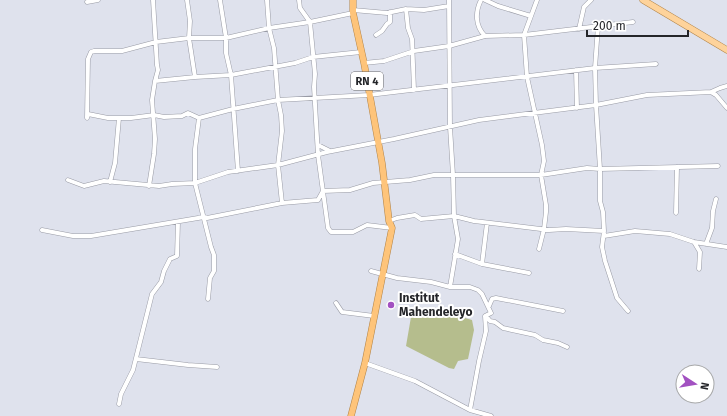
<svg xmlns="http://www.w3.org/2000/svg" width="727" height="416" viewBox="0 0 727 416" font-family="'Fira Sans',sans-serif">
	<style>
		.green { fill: #b5bd8d }
		.lines { fill: none; stroke-linecap: round; stroke-linejoin: round }
		.minor-casing { stroke: #999ba5; stroke-width: 5 }
		.primary-casing { stroke: #b18348; stroke-width: 7 }
		.trunk-casing { stroke: #b18348; stroke-width: 7 }
		.minor { stroke: #fff; stroke-width: 4 }
		.primary { stroke: #fed39b; stroke-width: 6 }
		.trunk { stroke: #fec47a; stroke-width: 6 }
		.poi-dot { fill: #a251c1; stroke: #fff; stroke-width: 1.5 }
		.labels { text-anchor: middle; dominant-baseline: central; stroke-width: 4; stroke-linejoin: round; paint-order: stroke }
		.shield { fill: #fff; stroke: #666669; stroke-width: 1 }
		.shield-label { font-size: 11px; font-weight: bold; fill: #242529 }
		.poi-label { font-size: 12px; font-weight: bold; fill: #242529; stroke: #fff; text-anchor: start }
	</style>
	<rect width="100%" height="100%" fill="#dfe2ed"/>
	<path class="green" d="M429,312h15l28,8 2,10 -6,29 -10,2 -4,8 -5,-1 -43,-22 5,-29z"/>
	<g class="lines">
		<g class="minor-casing">
			<path id="minor" d="M187,0l3,21 -1,17 6,39
				M220,0l6,38v15l5,22 7,96
				M267,0l2,28 5,20 4,52 3,15 1,16 -4,34 4,38
				M299,0l1,8 10,14 5,52 -1,13 4,68 10,73 3,4h22l14,-7 25,3
				M449,0l1,127 3,48 1,41 4,23 -8,48
				M481,0c-6,12 -6,26 4,36
				M485,0l13,6 33,10
				M537,0l-13,35 3,42 15,68 2,16 -3,14 5,30v7l-2,17 -5,20
				M87,2l11,-2
				M406,9l2,19 4,11 2,51
				M353,10l34,3 19,-4 18,1 25,-4
				M353,13l-43,9 -41,6 -43,10h-37l-33,4 -34,9h-28l-3,1 -3,7 -1,59 1,-4 20,4h23l23,-3 10,2 18,-1 6,-3 11,5 34,-9 45,-9 91,-5 226,-27 61,-4
				M598,26l-3,42 1,37 4,64v32l3,11 1,19 -2,16 3,14 12,37 11,13
				M579,29l5,-22 7,-7
				M376,35l6,-4 5,-7 3,-2v-10
				M364,63l20,-2 30,-10 35,-5 36,-10 39,-1 109,-13
				M576,70l1,38
				M155,81l40,-4 36,-2 64,-12 18,-6 48,-5
				M711,92l9,-4 7,-2
				M199,118l-4,31v34l16,64 3,8v16l-4,7 -2,21
				M318,145l12,6
				M68,180l16,6 20,-5 55,5 13,-2 23,-1 33,-11 50,-7 49,-13 67,-13 85,-19 117,-15 51,-10 64,-3 5,3 11,13
				M110,182l5,-19 4,-45
				M149,186l5,-32 1,-15 -3,-39 3,-19 3,-11 -1,-5 -4,-65
				M676,213l1,-46
				M389,221l8,-3 18,-3 6,4 33,-3 20,5 75,9 17,-1 38,2
				M42,230l31,6h18l113,-19 3,1 75,-15 36,-3 5,-9 27,-1 23,-7 37,-3 24,-5h107l46,-7 13,1 118,-3
				M604,236l31,-5 35,3 24,8 33,5
				M694,242l6,10 -1,17
				M706,244l6,-16 1,-17 3,-12
				M455,254l27,10 47,9
				M482,264l5,-41
				M371,271l26,7 34,4 19,5h20l8,3 4,4 9,19 -6,3 1,15 -7,30 -9,49
				M336,303l6,9 32,4
				M489,306l3,-7 4,-1 67,13
				M486,316l4,5 5,1 8,6 32,7 8,5 15,3 9,4
				M136,359l52,6 29,2
				M365,363l50,18 55,29 21,6
				M119,404l2,-10 12,-24 19,-76 9,-12 3,-11 6,-12 7,-3 1,-34"/>
		</g>
		<g class="primary-casing">
			<path id="primary" d="M643,0l84,50"/>
		</g>
		<g class="trunk-casing">
			<path id="trunk" d="M351,416l14,-53 27,-135 -3,-7 -7,-58 -18,-100 -11,-50v-13"/>
		</g>
		<use href="#minor" class="minor"/>
		<use href="#primary" class="primary"/>
		<use href="#trunk" class="trunk"/>
	</g>
	<circle class="poi-dot" cx="391" cy="305" r="4"/>
	<g class="labels">
		<rect class="shield" x="351" y="72" width="32" height="18" rx="3"/>
		<g class="shield-label">
			<text x="367" y="81">RN 4</text>
		</g>
		<g class="poi-label">
			<text x="399" y="298">Institut<tspan x="399" dy="14">Mahendeleyo</tspan></text>
		</g>
	</g>
	<g transform="translate(695 384) rotate(102)"><circle r="19" fill="#ffffff" stroke="#a7a8a9"/>
	<path d="M0-3L7 15L0 10L-7 15Z" fill="#a251c1"/>
	<text y="-6" font-size="11" font-weight="bold" text-anchor="middle" fill="#242529">N</text>
	</g>
	<path d="M587 30v6h101v-6" fill="none" stroke="#242529" stroke-width="2"/>
	<text x="593" y="30" font-size="12" fill="#242529" stroke="#ffffff" stroke-width="3" paint-order="stroke">200 m</text>
</svg>
